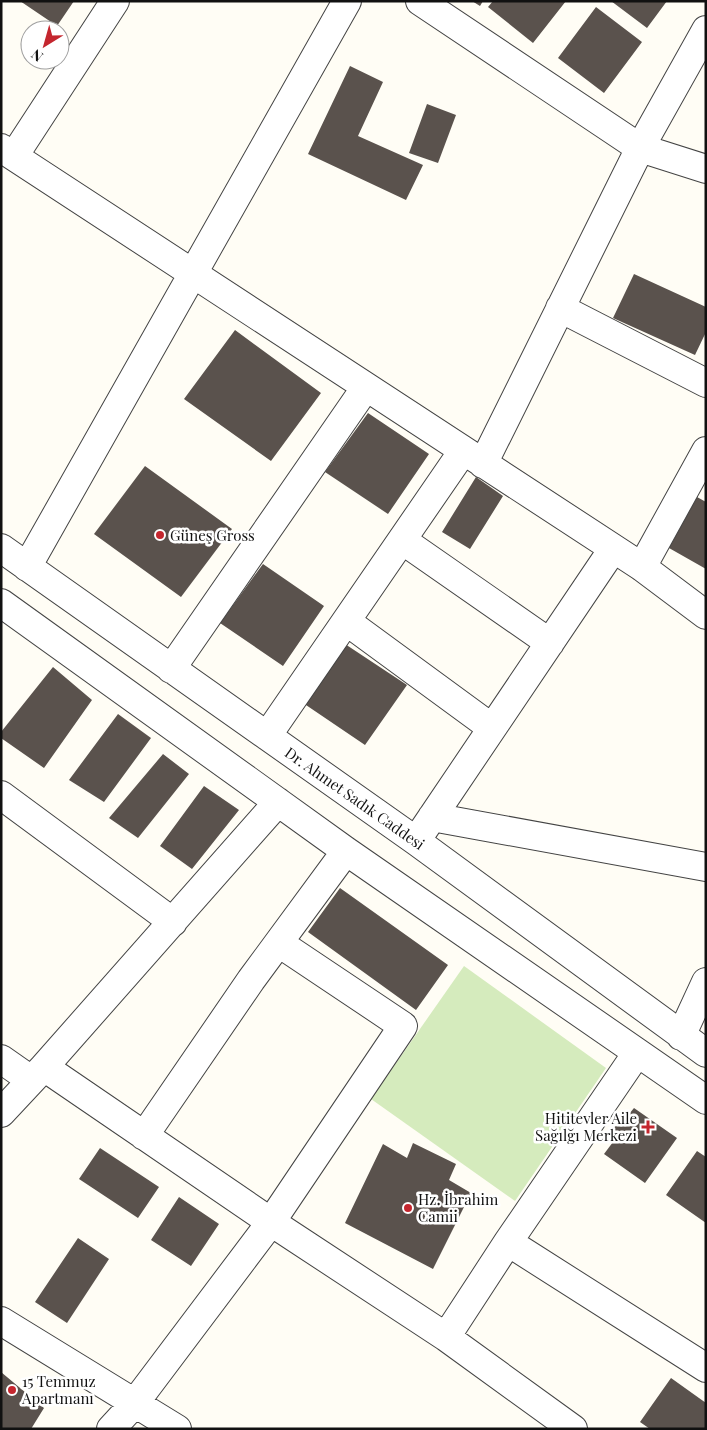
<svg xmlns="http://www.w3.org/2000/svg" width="707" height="1430" viewBox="0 0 707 1430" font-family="'Playfair Display',serif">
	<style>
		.green { fill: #d5ebbd }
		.building { fill: #5a524d }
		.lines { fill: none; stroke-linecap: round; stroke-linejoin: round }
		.minor-casing { stroke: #444; stroke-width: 30 }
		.minor { stroke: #fff; stroke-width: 28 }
		.poi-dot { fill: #c4262e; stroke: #fff; stroke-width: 2 }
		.labels { text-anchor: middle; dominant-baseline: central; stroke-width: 5; stroke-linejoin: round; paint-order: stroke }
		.poi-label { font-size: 15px; fill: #111; stroke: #fff; text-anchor: start }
		.street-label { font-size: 15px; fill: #111; stroke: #fff }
	</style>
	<rect width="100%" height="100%" fill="#fffdf5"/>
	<path class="green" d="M464,966l142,102 -91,133 -144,-102z"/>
	<path class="building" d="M20,1h54l-17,25z
		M472,1h11l-3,5z
		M493,1h73l-33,42 -45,-36z
		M611,1h56l-20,27z
		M596,7l46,35 -38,51 -46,-35z
		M350,66l33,16 -25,54 65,29 -17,35 -98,-46z
		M427,104l29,11 -18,48 -29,-10z
		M634,274l72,33v25l-11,23 -82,-37z
		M235,330l86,63 -50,68 -87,-62z
		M368,413l61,41 -41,60 -63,-42z
		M145,466l87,63 -51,68 -87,-63z
		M476,477l27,19 -33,53 -28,-17z
		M697,497l9,5v67l-37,-21z
		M263,564l61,42 -41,60 -63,-43z
		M345,644l62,41 -42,60 -62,-42z
		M53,667l39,33 -48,68 -43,-30v-6z
		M118,714l33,24 -47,64 -35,-22z
		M163,754l26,20 -51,64 -29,-20z
		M204,786l35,24 -47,59 -32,-23z
		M340,888l108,77 -32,45 -108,-78z
		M634,1108l43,30 -32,45 -41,-29 15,-20 -6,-5 7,-9 5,-1z
		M413,1143l43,21 -7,16 22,13 -38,76 -88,-46 38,-79 24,14z
		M100,1148l59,39 -21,31 -59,-39z
		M697,1151l9,6v66l-40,-28z
		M179,1197l40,27 -28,42 -40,-26z
		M78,1238l31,21 -42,64 -32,-21z
		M1,1372l43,36 -13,21h-30z
		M671,1378l35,25v26h-56l-10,-7z"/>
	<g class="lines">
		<g class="minor-casing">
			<path id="minor" d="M420,1l220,147 66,21
				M1,148l641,419 64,48
				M14,156l101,-155
				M560,308l146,75
				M483,464l157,-316 66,-118
				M402,540l148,103
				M1,548l415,293 290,212
				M27,567l320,-566
				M642,567l64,-116
				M1,603l345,248 360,249
				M346,621l146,107
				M171,669l195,-282
				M267,736l196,-285
				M1,795l172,127
				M278,802l-234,265 227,155 175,115 127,92
				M432,817l274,50
				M416,841l197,-292
				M681,1036l25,-54
				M1,1059l30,21
				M1,1113l43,-46
				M144,1136l107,-156 95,-129
				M508,1242l198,126
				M1,1321l176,108
				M446,1337l62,-95 129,-189
				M111,1429l23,-25 137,-182 132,-196 -124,-83"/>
		</g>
		<use href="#minor" class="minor"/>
	</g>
	<g class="poi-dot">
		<circle cx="160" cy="535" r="5"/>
		<path d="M645.5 1119.5h5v5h5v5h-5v5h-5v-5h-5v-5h5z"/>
		<circle cx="408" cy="1208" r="5"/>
		<circle cx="12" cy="1390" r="5"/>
	</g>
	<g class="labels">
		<g class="poi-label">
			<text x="170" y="535">Güneş Gross</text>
			<text x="637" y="1118" text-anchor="end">Hititevler Aile<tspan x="637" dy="17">Sağılğı Merkezi</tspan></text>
			<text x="418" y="1199">Hz. İbrahim<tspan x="418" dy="17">Camii</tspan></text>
			<text x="22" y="1381">15 Temmuz<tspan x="22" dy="17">Apartmanı</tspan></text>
		</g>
		<g class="street-label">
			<text transform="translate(355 798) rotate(35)">Dr. Ahmet Sadık Caddesi</text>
		</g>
	</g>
	<rect width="707" height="1430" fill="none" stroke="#111111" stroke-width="5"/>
	<g transform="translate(45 45) rotate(217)"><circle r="24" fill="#ffffff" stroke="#a0a0a0"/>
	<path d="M0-4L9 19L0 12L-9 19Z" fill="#c4262e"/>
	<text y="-8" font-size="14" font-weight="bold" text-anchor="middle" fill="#111111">N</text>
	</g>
</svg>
